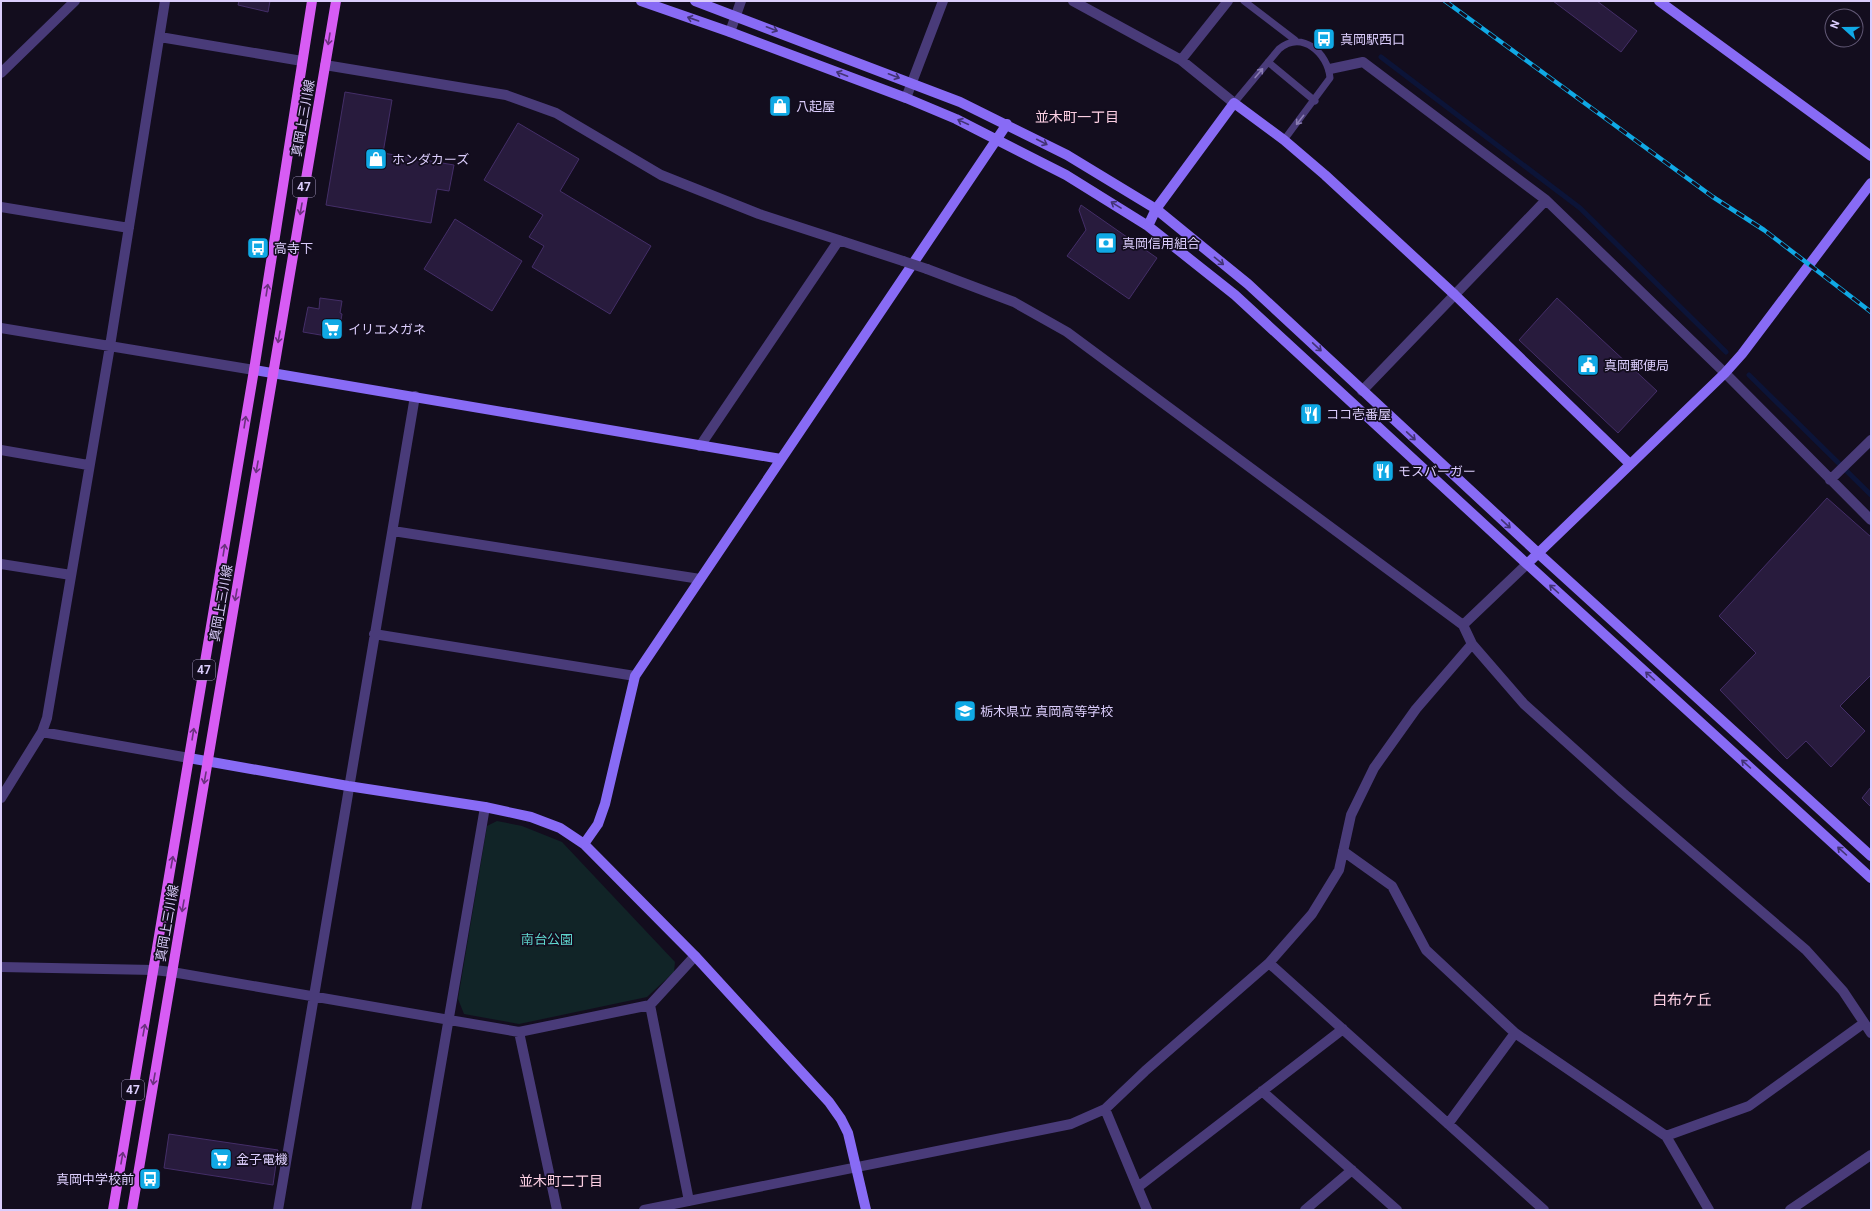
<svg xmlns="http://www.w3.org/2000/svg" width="1872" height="1211" viewBox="0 0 1872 1211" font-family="Roboto,'Noto Sans JP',sans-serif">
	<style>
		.green { fill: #112427 }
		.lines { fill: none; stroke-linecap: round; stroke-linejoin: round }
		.stream { stroke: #0c1438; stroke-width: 5 }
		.building { fill: #281b3d; stroke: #442e68 }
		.lane { stroke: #493b79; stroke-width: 7 }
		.street { stroke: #493b79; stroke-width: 10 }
		.secondary { stroke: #886bf5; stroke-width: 10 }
		.primary { stroke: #d75cf4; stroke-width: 10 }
		.rail-casing { stroke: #10a9e5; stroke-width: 4.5 }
		.rail { stroke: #130d1e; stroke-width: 3; stroke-dasharray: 9; stroke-linecap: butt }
		.street-bridge { stroke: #493b79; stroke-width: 10 }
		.oneway { stroke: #423374 }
		.oneway2 { stroke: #6b317e }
		.oneway3 { stroke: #8b7db4 }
		.labels { text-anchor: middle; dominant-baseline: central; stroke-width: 3.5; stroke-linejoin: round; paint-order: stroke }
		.shield { fill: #130d1e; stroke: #9f93b9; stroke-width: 1 }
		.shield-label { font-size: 12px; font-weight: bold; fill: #dbcdfc }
		.poi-label { font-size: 13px; fill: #dbcdfc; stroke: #130d1e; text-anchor: start }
		.street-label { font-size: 13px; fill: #dbcdfc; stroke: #130d1e }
		.park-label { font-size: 13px; fill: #5fd6ce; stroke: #130d1e }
		.neighbourhood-label { font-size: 14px; fill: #fccfe3; stroke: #130d1e }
		.quarter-label { font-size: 15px; fill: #fccfe3; stroke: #130d1e }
	</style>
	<rect width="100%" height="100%" fill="#130d1e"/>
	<path class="green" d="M497,821l25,5 40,16 113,120 -1,10 -27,25 -128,27 -55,-10 -6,-15 29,-173z"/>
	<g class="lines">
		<path class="stream" d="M1381,57l199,151 146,144
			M1749,375l122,120"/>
	</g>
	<path class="building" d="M239,1h31l-2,11 -30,-7z
		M1553,1h44l40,30 -16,21z
		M345,92l47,8 -9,53 71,12 -5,26 -12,-2 -6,34 -105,-18z
		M518,123l61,36 -19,32 91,55 -41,68 -78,-47 12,-21 -15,-9 14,-22 -59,-35z
		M1081,205l76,53 -28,41 -62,-43 19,-26 -7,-20z
		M455,219l67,42 -30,50 -68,-42z
		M320,298l22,3 -2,12 2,1 -4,24 -35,-6 5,-25 11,2z
		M1557,298l100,93 -39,42 -99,-93z
		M1827,498l44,39v138l-31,31 25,25 -34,36 -25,-26 -19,18 -67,-69 36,-37 -37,-37z
		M1871,787v20l-9,-9z
		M169,1134l109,16 -5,35 -109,-17z"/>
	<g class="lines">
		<path class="lane" d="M1244,1l51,39
			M1268,62l47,39
			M1234,103l45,-54c23,-19 49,4 51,29l-46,62"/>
		<path class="street" d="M1073,1l108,59 53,43
			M730,32l11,-31
			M160,37l142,24
			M1181,60l47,-59
			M325,65l181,30 50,18 105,62 98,39 144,47
			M1330,69l33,-7 183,138 179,173 146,147
			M1,73l74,-72
			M906,98l37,-97
			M1,207l128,21
			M927,269l87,33 53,30 396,293 9,19 52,60 99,89 183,157 37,41 28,42
			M1,328l253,42
			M1362,391l184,-191
			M700,446l139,-206
			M1,450l87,15
			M1830,480l41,-40
			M393,531l307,48
			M1,564l70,11
			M1463,625l64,-61
			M374,634l261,42
			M42,732l147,26
			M1,798l41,-66 5,-14 63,-372 55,-345
			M1343,851l49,35 34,64 89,83 151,103 43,74
			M1269,963l275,247
			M1,967l153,3 18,2 347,60 131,-27 45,-49
			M650,1005l39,196
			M519,1032l38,178
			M1262,1091l135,119
			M1105,1109l42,101
			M1448,1124l67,-91
			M1666,1136l83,-30 115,-83
			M1138,1187l205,-158
			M278,1210l137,-814
			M416,1210l69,-403
			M644,1210l427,-86 34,-15 40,-38 124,-108 43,-49 27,-44 12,-55 23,-47 42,-59 56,-65
			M1305,1210l47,-40
			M1790,1210l81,-55"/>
		<path class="secondary" d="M641,1l89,31 176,66 50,21 110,56 82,51 87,69 292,269 344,314
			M695,1l265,101 107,53 89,54 92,75 291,270 332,302
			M1659,1l212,155
			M1148,226l8,-17 78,-106 50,37 41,35 130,120 175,169
			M254,370l527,89
			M1527,564l198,-191 17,-19 129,-171
			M189,758l159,28 137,21 46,10 29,11 24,16 111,112 134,146 12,17 7,14 18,77
			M584,844l14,-20 7,-20 30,-128 372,-552"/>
		<path class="primary" d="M113,1210l141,-840 58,-369
			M132,1210l204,-1209"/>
		<g class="rail-casing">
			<path id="rail" d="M1445,1l268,196 51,33 107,82"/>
		</g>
		<use href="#rail" class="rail"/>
		<path class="street-bridge" d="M903,261l24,8"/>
	</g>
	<defs><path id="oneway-shaft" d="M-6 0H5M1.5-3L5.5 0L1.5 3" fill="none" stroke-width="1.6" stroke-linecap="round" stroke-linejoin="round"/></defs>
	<g class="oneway">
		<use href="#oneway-shaft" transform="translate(693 19) rotate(-161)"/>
		<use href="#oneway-shaft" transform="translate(772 29) rotate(21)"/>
		<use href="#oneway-shaft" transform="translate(842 74) rotate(-159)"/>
		<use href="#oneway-shaft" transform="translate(894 76) rotate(21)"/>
		<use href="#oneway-shaft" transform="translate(963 122) rotate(-155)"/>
		<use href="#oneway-shaft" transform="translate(1042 142) rotate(27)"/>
		<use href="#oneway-shaft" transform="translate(1116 205) rotate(-148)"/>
		<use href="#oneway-shaft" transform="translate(1219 261) rotate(39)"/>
		<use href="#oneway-shaft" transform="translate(1317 347) rotate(43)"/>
		<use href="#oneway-shaft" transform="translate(1411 436) rotate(43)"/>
		<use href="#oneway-shaft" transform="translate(1506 524) rotate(43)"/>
		<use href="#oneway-shaft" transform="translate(1554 589) rotate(-138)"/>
		<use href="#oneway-shaft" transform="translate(1650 676) rotate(-138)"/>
		<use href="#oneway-shaft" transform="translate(1746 764) rotate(-138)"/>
		<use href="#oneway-shaft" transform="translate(1842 851) rotate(-138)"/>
	</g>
	<g class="oneway2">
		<use href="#oneway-shaft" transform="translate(329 39) rotate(99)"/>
		<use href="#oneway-shaft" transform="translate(301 209) rotate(100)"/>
		<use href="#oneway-shaft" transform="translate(267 290) rotate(-81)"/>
		<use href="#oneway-shaft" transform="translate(279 337) rotate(100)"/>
		<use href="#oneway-shaft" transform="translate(245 422) rotate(-81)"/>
		<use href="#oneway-shaft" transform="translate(257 467) rotate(100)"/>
		<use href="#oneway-shaft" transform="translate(224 550) rotate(-81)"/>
		<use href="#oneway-shaft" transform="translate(236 595) rotate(100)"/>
		<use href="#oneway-shaft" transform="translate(193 734) rotate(-81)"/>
		<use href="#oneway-shaft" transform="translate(205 778) rotate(100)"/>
		<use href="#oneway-shaft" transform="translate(172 862) rotate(-80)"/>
		<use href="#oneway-shaft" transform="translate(183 906) rotate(100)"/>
		<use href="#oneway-shaft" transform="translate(144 1030) rotate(-80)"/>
		<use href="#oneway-shaft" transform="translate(154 1079) rotate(100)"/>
		<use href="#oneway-shaft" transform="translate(122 1158) rotate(-80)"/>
	</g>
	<g class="oneway3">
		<use href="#oneway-shaft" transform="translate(1259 73) rotate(-50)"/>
		<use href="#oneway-shaft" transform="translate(1300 120) rotate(128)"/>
	</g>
	<defs>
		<g id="bus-square" transform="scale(1.15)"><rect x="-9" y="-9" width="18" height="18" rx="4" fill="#10a9e5" stroke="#130d1e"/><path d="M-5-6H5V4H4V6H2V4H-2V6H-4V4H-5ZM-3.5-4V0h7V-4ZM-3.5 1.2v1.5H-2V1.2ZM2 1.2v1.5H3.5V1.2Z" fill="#fff"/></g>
		<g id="shop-square" transform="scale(1.15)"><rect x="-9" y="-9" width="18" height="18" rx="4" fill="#10a9e5" stroke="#130d1e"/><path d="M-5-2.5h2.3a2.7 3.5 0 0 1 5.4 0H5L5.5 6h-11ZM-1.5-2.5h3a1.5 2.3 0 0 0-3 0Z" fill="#fff"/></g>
		<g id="bank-square" transform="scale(1.15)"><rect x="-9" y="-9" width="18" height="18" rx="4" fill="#10a9e5" stroke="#130d1e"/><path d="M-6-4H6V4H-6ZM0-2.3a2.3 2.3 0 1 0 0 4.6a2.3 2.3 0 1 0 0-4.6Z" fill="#fff"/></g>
		<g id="supermarket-square" transform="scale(1.15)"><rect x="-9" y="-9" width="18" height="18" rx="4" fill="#10a9e5" stroke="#130d1e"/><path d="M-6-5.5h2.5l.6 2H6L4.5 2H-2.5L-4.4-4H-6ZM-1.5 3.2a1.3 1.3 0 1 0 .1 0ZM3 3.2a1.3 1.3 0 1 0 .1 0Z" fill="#fff"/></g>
		<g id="civic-square" transform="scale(1.15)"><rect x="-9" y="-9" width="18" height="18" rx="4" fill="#10a9e5" stroke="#130d1e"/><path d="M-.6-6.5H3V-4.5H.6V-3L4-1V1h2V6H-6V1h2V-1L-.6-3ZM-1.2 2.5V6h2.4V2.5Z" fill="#fff"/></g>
		<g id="restaurant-square" transform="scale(1.15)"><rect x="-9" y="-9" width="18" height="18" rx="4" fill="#10a9e5" stroke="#130d1e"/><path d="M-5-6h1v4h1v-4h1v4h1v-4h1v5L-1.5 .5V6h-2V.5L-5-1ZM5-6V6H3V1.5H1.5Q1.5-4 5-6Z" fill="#fff"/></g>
		<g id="school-square" transform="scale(1.15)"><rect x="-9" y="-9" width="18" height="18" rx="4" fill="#10a9e5" stroke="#130d1e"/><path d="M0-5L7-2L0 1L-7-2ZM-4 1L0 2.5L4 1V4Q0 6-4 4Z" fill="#fff"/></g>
	</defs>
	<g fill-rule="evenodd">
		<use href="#bus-square" x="1324" y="39"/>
		<use href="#shop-square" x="780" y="106"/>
		<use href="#shop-square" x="376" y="159"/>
		<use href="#bank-square" x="1106" y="243"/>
		<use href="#bus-square" x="258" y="248"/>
		<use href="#supermarket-square" x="332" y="329"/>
		<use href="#civic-square" x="1588" y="365"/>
		<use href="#restaurant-square" x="1311" y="414"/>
		<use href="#restaurant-square" x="1383" y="471"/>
		<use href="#school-square" x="965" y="711"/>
		<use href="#supermarket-square" x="221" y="1159"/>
		<use href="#bus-square" x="150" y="1179"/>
	</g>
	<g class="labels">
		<g class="shield">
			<rect x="293" y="177" width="22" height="20" rx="3"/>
			<rect x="193" y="660" width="22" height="20" rx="3"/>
			<rect x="122" y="1080" width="22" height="20" rx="3"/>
		</g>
		<g class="shield-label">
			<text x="304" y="187">47</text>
			<text x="204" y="670">47</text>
			<text x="133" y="1090">47</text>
		</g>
		<g class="poi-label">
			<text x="1340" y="39">真岡駅西口</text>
			<text x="796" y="106">八起屋</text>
			<text x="392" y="159">ホンダカーズ</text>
			<text x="1122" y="243">真岡信用組合</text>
			<text x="274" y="248">高寺下</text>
			<text x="348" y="329">イリエメガネ</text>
			<text x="1604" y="365">真岡郵便局</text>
			<text x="1326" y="414">ココ壱番屋</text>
			<text x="1398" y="471">モスバーガー</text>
			<text x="980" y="711">栃木県立 真岡高等学校</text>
			<text x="236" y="1159">金子電機</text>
			<text x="134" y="1179" text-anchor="end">真岡中学校前</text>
		</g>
		<g class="street-label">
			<text transform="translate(303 118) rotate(-80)">真岡上三川線</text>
			<text transform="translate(221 603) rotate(-80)">真岡上三川線</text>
			<text transform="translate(167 923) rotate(-80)">真岡上三川線</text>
		</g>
		<g class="park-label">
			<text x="547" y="939">南台公園</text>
		</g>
		<g class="neighbourhood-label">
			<text x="1077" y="117">並木町一丁目</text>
			<text x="561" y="1181">並木町二丁目</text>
		</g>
		<g class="quarter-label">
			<text x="1682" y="1000">白布ケ丘</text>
		</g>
	</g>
	<rect width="1872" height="1211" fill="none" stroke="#dbcdfc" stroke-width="4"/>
	<g transform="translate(1844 28) rotate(291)"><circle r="19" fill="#130d1e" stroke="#635a77"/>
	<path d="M0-3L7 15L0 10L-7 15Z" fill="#10a9e5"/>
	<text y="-6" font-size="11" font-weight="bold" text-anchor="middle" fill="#dbcdfc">N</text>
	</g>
</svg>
